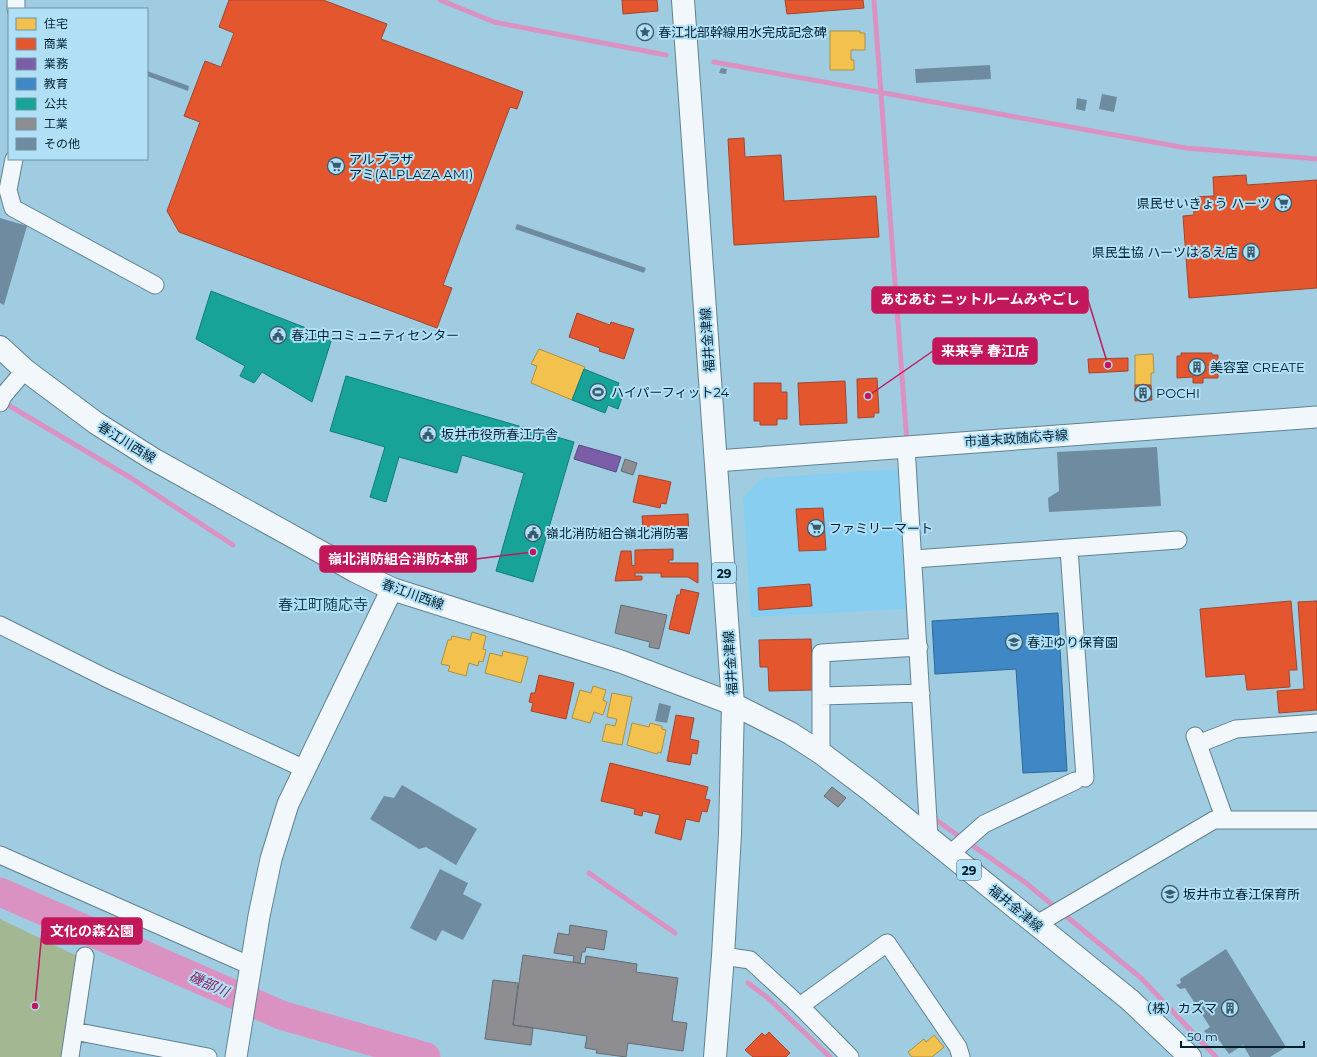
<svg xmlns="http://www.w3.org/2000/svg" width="1317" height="1057" viewBox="0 0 1317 1057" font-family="Montserrat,'Noto Sans JP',sans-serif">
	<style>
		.built { fill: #88cef0 }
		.green { fill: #a2b792 }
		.homes { fill: #f2c14e; stroke: #a99144 }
		.shops { fill: #e4572e; stroke: #a0462e }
		.offices { fill: #7b5ea7; stroke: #564b83 }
		.schools { fill: #3f88c5; stroke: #2c6998 }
		.public { fill: #17a398; stroke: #107c78 }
		.industry { fill: #8d8d92; stroke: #636c74 }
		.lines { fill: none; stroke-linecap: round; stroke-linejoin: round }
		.stream { stroke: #da92c3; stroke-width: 5 }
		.river { stroke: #da92c3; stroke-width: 29 }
		.building { fill: #6e8b9f }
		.minor-casing { stroke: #618291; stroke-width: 19 }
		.tertiary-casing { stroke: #618291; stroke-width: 23 }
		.secondary-casing { stroke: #618291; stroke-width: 24 }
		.primary-casing { stroke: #618291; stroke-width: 24 }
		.minor { stroke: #f1f7fb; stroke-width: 17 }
		.tertiary { stroke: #f1f7fb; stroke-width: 21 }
		.secondary { stroke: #f1f7fb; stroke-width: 22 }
		.primary { stroke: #f1f7fb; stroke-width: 22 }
		.labels { text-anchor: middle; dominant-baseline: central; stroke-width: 4; stroke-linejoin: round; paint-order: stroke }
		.shield { fill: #b0dff6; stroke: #35596a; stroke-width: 1 }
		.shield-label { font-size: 12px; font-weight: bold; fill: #00202e }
		.poi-label { font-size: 13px; fill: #00202e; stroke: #b0dff6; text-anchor: start }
		.street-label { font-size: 13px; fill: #00202e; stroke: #b0dff6 }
		.water-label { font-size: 14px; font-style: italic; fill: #8d225f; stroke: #b0dff6 }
		.quarter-label { font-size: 15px; fill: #144154; stroke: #b0dff6 }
		.leader { fill: none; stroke: #c2185b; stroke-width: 1.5 }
		.callout-dot { fill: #c2185b; stroke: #b0dff6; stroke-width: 1.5 }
		.callout { fill: #c2185b; stroke: #c2185b; stroke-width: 1.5 }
		.callout-label { font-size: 14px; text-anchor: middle; font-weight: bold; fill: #fff }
	</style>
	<rect width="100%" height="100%" fill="#a0cce2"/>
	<path class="built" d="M897,469l9,140 -155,8 -8,-119 19,-20z"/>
	<path class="green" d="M0,919l77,37 -16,101h-61z"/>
	<path class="homes" d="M830,31h30v2h5v17h-14v10h3v10h-24z
		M539,349l46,18 -13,33 -41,-17 6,-17 -6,-2z
		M1153,354l1,19h-3v12h-16v-30z
		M472,632l14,4 -3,13 3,1 -3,12 -4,-1 -1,5 -9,-3 -3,13 -18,-5 2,-5 -9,-2 7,-24h3l1,-4 18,4z
		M503,651l25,6 -7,26 -36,-10 5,-20 12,3z
		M593,686l13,4 -3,10 4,2 -4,13 -9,-3 -4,11 -18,-5 8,-28 11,3z
		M612,693l20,4 -10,48 -20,-4 4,-17 9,2 2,-7 -10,-2z
		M632,723l17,4 1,-4 12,3v3l4,1 -5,23 -3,-1 -1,2 -30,-9z
		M934,1035l10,12 -12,10h-20l-4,-5 16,-13 2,3z"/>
	<path class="shops" d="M229,0h94l64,24 -6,15 142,53 -6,17 -7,-2 -67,178 9,3 -15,40 -258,-96 -12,-21 33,-89 -16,-6 21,-55 16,6 13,-34 -15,-6z
		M622,0h35l1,11 -35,3z
		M785,0h78l1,8 -77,6z
		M744,138l1,19 36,-2 3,46 92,-5 3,41 -145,8 -6,-106z
		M1246,175l1,10 70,-5v108l-128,10 -6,-82 11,-1 -1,-18 21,-1 -1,-19z
		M577,313l33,12 1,-3 23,7 -10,30 -25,-8 1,-3 -31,-11z
		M1181,353h31v2h6v23h-15v5h-10v-6l-16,1v-22h4z
		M1128,358v13l-39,2 -1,-14z
		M877,378l2,35h-5v4l-16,1 -1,-39z
		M845,381l2,42 -47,2 -2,-42z
		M754,383h27v9h6v27h-10v6h-17v-4h-6z
		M1135,385h16l1,15 -17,1z
		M639,475l32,7 -5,22 -5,-1 -1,5 -27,-6z
		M823,508l3,42 -27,1 -3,-42z
		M688,514l1,22 -28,1v-7h-18l-1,-14z
		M673,549v11h-4v3h29v20l-10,-6h-27v-4h-26v3h7v4l-27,1 6,-30h10l1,15 3,-1v-15z
		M810,584l2,22 -53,4 -1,-22z
		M681,589l18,4 -10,41 -20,-5 8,-34h3z
		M1291,601l6,69h-8l1,17 -43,3 -2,-16 -39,3 -6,-68z
		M1317,601v109l-38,3 -2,-22 27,-2 -6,-87z
		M811,639l2,51 -44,1 -1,-24h-8l-1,-27z
		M539,675l35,8 -8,36 -35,-8 2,-8 -4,-1 2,-9h4z
		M676,715l18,3 -4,21 9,2 -2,13 -5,-1 -2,12 -23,-4z
		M610,763l98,24 -3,12 5,1 -3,12 -5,-1 -3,11 -13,-3 -5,21 -26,-7 5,-18 -17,-4 -1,5 -8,-2 1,-5 -34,-8z
		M769,1032l21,21 -4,4h-33l-8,-7 17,-17 3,3z"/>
	<path class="offices" d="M579,445l42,12 -5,15 -42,-13z"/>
	<path class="schools" d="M1058,613l9,158 -44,2 -7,-104 -81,5 -3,-53z"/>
	<path class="public" d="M211,291l121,47 -20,64 -50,-30 -8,11 -14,-7 5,-10 -49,-27z
		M584,369l35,14 -2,6 7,3 -6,17 -10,-4 -3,8 -33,-13z
		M346,376l228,66 -41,140 -37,-11 28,-98 -62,-18 -5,18 -58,-16 -13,45 -16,-5 15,-50 -55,-16z"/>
	<path class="industry" d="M625,459l12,4 -4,12 -12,-4z
		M621,605l46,10 -8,34 -10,-2 1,-5 -35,-9z
		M832,787l14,11 -8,9 -14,-11z
		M570,925l37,6 -3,19 -18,-3 -1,5h-3l-2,11 -7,-1 1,-6 -20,-3 4,-20 11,2z
		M523,955l62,9 1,-8 51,8 -1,8 42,6 -6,43 15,2 -4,28 -55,-8 -2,14 -30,-4 1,-3 -12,-2 2,-12 -74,-11z
		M493,980l25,3 -5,42 20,3 -2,17 -46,-6z"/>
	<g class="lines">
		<path class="stream" d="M440,0l54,22 172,33
			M874,0l33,443
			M714,62l472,86 131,11
			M3,402l128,76 102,67
			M935,816l1,4 90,63 115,95 75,79
			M589,873l86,60
			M748,983l20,15 62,59"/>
		<path class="river" d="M0,892l281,123 145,42"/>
	</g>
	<path class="building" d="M990,65l1,14 -75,4 -1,-14z
		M721,68l6,1 -1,5 -7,-1z
		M147,71l42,15 -1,5 -41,-15z
		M1102,94l15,3 -3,15 -15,-3z
		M1077,98l10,2 -2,11 -9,-2z
		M0,218l27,8 -23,79 -4,-2z
		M517,224l129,44 -2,5 -129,-44z
		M1157,447l4,59 -112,6 -1,-14 11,-7 -2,-39z
		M659,703l12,3 -4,17 -12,-2z
		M402,785l75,44 -21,36 -30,-18 -7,2 -49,-30 14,-23 10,2z
		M440,869l28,14 -5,11 19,10 -19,36 -21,-10 -6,11 -26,-13z
		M1226,949l60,98 -16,10h-20l-7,-12 -14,9 -11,-15 -5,3 -9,-11 6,-4 -25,-39 -5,1 -4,-4 5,-2 -1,-4z"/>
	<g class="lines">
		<g class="minor-casing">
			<path id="minor" d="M16,9v-9
				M14,159l-6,31 5,18 142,77
				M0,403l3,-7 22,-26
				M906,446l23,391
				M1069,549l16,229
				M914,559l264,-19
				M0,625l106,53 199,91
				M821,696l100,-3
				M1195,736l30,84
				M1198,744l38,-15 81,-6
				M821,753v-100l98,-6
				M950,854l34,-30 91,-43
				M0,855l251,111
				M1037,924l177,-104h103
				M723,956l27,4 50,46 50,51
				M800,1006l87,-63 71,104 3,10
				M74,1031l134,26
				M70,1057l15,-101"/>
		</g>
		<g class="tertiary-casing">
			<path id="tertiary" d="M716,461l601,-44
				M236,1057l23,-141 12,-57 17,-55 104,-215"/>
		</g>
		<g class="secondary-casing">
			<path id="secondary" d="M0,347l25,23 71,53 57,36 202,112 37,18 230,73 111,42"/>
		</g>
		<g class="primary-casing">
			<path id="primary" d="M683,0l50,704 -3,130 -7,122 -8,101
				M733,704l57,29 31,20 49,37 260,210 60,57"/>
		</g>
		<use href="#minor" class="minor"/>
		<use href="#tertiary" class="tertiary"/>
		<use href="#secondary" class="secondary"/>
		<use href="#primary" class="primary"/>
	</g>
	<defs>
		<g id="sight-ring" transform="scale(0.9)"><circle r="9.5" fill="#b0dff6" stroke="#385c6d" stroke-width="1.5"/><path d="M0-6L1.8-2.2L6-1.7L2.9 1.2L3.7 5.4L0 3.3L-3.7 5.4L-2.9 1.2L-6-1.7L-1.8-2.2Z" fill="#385c6d"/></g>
		<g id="supermarket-ring" transform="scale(0.9)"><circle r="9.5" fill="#b0dff6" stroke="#385c6d" stroke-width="1.5"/><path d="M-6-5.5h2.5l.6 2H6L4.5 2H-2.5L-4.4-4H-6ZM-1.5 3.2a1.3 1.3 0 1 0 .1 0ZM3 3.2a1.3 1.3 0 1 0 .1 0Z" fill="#385c6d"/></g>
		<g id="building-ring" transform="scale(0.9)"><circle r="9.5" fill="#b0dff6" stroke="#385c6d" stroke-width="1.5"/><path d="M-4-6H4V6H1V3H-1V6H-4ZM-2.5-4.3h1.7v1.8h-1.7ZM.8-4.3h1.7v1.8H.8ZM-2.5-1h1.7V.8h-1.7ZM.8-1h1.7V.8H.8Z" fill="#385c6d"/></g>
		<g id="civic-ring" transform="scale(0.9)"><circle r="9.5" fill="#b0dff6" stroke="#385c6d" stroke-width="1.5"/><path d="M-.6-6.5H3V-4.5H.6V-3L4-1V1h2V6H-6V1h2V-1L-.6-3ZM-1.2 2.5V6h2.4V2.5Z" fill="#385c6d"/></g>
		<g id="stadium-ring" transform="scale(0.9)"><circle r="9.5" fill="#b0dff6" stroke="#385c6d" stroke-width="1.5"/><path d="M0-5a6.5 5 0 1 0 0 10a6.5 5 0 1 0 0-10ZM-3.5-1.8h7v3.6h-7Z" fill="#385c6d"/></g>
		<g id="school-ring" transform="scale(0.9)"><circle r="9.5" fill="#b0dff6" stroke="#385c6d" stroke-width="1.5"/><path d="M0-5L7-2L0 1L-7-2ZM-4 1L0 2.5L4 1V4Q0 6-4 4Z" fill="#385c6d"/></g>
	</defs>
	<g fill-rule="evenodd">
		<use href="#sight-ring" x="645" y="32"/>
		<use href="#supermarket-ring" x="336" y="166"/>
		<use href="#supermarket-ring" x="1283" y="203"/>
		<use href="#building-ring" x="1251" y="252"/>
		<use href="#civic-ring" x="278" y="335"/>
		<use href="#building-ring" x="1197" y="367"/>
		<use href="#stadium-ring" x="598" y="392"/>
		<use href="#building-ring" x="1143" y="393"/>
		<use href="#civic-ring" x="428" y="434"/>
		<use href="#supermarket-ring" x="816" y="528"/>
		<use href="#civic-ring" x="533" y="533"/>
		<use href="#school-ring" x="1014" y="642"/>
		<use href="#school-ring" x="1170" y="894"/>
		<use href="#building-ring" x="1230" y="1008"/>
	</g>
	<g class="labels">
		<g class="shield">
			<rect x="712" y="563" width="24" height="20" rx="3"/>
			<rect x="957" y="860" width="24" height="20" rx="3"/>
		</g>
		<g class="shield-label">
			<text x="724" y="573">29</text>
			<text x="969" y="870">29</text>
		</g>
		<g class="poi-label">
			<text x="658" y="32">春江北部幹線用水完成記念碑</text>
			<text x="349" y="159">アルプラザ<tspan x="349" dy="15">アミ(ALPLAZA AMI)</tspan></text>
			<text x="1270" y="203" text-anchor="end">県民せいきょう ハーツ</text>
			<text x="1238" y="252" text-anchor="end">県民生協 ハーツはるえ店</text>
			<text x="291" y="335">春江中コミュニティセンター</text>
			<text x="1210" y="367">美容室 CREATE</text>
			<text x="611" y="392">ハイパーフィット24</text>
			<text x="1156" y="393">POCHI</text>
			<text x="441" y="434">坂井市役所春江庁舎</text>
			<text x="829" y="528">ファミリーマート</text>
			<text x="546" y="533">嶺北消防組合嶺北消防署</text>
			<text x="1027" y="642">春江ゆり保育園</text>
			<text x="1183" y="894">坂井市立春江保育所</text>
			<text x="1217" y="1008" text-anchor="end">（株）カズマ</text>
		</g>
		<g class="street-label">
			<text transform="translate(707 340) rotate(-94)">福井金津線</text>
			<text transform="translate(1016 438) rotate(-4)">市道末政随応寺線</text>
			<text transform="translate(127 442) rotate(32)">春江川西線</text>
			<text transform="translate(413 594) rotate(20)">春江川西線</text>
			<text transform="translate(730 663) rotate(-94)">福井金津線</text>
			<text transform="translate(1016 908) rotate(39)">福井金津線</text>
		</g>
		<g class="water-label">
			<text transform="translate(209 984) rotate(24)">磯部川</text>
		</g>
		<g class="quarter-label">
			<text x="323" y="604">春江町随応寺</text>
		</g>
	</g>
	<path class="leader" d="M1108 365L1088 300M868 396L933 351M533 552L476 559M35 1006L42 931"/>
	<g class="callout-dot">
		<circle cx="1108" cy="365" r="4"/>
		<circle cx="868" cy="396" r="4"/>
		<circle cx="533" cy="552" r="4"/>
		<circle cx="35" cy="1006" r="4"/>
	</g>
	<g class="callout">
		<rect x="872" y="287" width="216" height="26" rx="4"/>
		<rect x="933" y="338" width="104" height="26" rx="4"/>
		<rect x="320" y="546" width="156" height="26" rx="4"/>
		<rect x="42" y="918" width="100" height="26" rx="4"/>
	</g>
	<g class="callout-label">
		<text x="980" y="304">あむあむ ニットルームみやごし</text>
		<text x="985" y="356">来来亭 春江店</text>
		<text x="398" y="564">嶺北消防組合消防本部</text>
		<text x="92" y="936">文化の森公園</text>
	</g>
	<rect x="8" y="8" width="140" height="152" fill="#b0dff6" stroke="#6a93a6"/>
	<rect x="16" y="18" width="20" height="12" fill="#f2c14e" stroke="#6a93a6"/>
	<text x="44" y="28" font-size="12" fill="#00202e">住宅</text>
	<rect x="16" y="38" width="20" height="12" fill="#e4572e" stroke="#6a93a6"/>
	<text x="44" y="48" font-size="12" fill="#00202e">商業</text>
	<rect x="16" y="58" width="20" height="12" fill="#7b5ea7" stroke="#6a93a6"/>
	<text x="44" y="68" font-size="12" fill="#00202e">業務</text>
	<rect x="16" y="78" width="20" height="12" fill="#3f88c5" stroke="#6a93a6"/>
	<text x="44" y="88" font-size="12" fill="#00202e">教育</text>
	<rect x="16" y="98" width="20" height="12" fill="#17a398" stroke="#6a93a6"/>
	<text x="44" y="108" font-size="12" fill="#00202e">公共</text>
	<rect x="16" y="118" width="20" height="12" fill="#8d8d92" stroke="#6a93a6"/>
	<text x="44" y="128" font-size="12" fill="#00202e">工業</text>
	<rect x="16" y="138" width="20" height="12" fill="#6e8b9f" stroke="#6a93a6"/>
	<text x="44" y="148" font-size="12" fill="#00202e">その他</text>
	<path d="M1181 1041v6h123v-6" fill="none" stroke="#00202e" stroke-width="2"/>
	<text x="1187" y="1041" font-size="12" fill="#00202e" stroke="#b0dff6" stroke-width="3" paint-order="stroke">50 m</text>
</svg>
